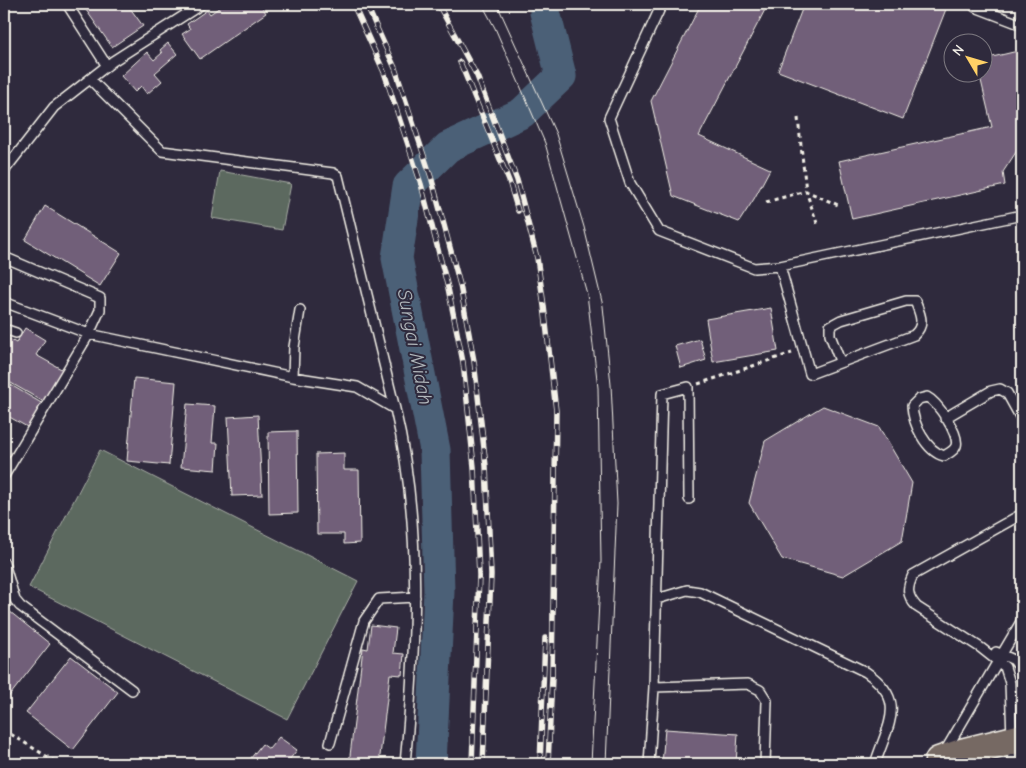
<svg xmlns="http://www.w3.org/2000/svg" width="1026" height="768" viewBox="0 0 1026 768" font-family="'Comic Neue',sans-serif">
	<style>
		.green { fill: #5b695f; stroke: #a8ada4 }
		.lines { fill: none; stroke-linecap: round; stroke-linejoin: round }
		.river { stroke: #4c6177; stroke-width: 31 }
		.building { fill: #715f79; stroke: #f4f1e8 }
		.service-casing { stroke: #f4f1e8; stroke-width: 12 }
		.trunk-casing { stroke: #f4f1e8; stroke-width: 31 }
		.path { stroke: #f4f1e8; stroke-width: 3; stroke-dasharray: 4 4; stroke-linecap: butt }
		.service { stroke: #2f2a3d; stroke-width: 9 }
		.trunk { stroke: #766964; stroke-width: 28 }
		.tram { stroke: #f4f1e8; stroke-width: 1 }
		.rail-casing { stroke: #f4f1e8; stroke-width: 5.5 }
		.rail { stroke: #2f2a3d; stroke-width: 4; stroke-dasharray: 11; stroke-linecap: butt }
		.labels { text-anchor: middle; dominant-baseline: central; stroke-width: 4; stroke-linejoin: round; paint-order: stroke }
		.water-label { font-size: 20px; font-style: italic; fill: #b1b7bb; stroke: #2f2a3d }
	</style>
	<rect width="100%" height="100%" fill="#2f2a3d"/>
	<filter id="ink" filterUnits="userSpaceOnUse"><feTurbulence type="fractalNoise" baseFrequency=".02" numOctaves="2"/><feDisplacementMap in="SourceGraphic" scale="10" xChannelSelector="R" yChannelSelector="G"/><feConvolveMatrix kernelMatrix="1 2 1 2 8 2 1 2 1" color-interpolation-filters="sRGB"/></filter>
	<g filter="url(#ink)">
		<path class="green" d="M220,171l71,13 -9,46 -70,-12z
			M100,450l258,131 -71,138 -258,-132z"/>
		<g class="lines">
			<path class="river" d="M431,764l8,-173 -4,-141 -38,-192 11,-72 40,-39 74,-34 39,-37 -16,-64"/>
		</g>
		<path class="building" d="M95,4h32l16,22 -31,21 -26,-37z
			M163,4h21l-7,5 -3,-4 -7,5z
			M222,4h38l6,9 -66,46 -18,-25 8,-5 -3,-5 20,-14 3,4 13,-9z
			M701,4h67l-69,132 71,33 -16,30 -15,23 -66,-26 -22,-95z
			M804,4h144l-45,115 -125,-48z
			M168,43l9,11 -22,19 7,8 -15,13 -6,-8 -6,6 -14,-16 26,-24 7,8 8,-7 -2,-3z
			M1022,50v93l-19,29 2,13 -153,34 -13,-58 153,-34 -13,-55h5v-13z
			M45,206l76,47 -21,33 -75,-46z
			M771,308l7,43 -65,11 -7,-43z
			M25,328l20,12 -9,15 27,15 -19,32 -40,-23v-43l12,7z
			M700,339l6,21 -25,8 -6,-22z
			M134,378l42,4 -7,83 -42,-4z
			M4,381l39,23 -14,24 -25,-14z
			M187,404l28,2 -3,37h6l-2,27 -35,-3z
			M823,406l56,21 33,56 -10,58 -59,35 -61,-17 -33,-56 16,-62z
			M258,415l4,80 -30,1 -4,-79z
			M297,431l1,82 -29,1 -1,-82z
			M344,453v17h15l1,73 -16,1v-10h-27l-1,-80z
			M4,607l46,37 -43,55 -3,-3z
			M371,625l25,3 -3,25 11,1 -2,21 -12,-1 -11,90h2h-32l14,-116 5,1z
			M71,656l47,36 -45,58 -47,-37z
			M665,729l73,5 -2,30h-74z
			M279,737l18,13 -11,14 -39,-1 15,-19 7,5z"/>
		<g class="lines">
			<g class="service-casing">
				<path id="service" d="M67,4l40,62
					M662,4l-53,114 21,65 29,48 95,37 26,-2 242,-51
					M976,4l-1,3 47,18
					M90,79l72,72 171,22 5,3 57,233
					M4,171l50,-64 59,-46 89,-57
					M4,257l96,41v12l-11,24 -85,142
					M780,266l30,108 104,-39c12,-11 6,-21 1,-34h-9l-65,19 -11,6v9l10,26
					M4,302l85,32 204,43 64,10 38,22c28,117 21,237 10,355
					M4,329l12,4
					M293,377l1,-30 6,-37
					M927,397c10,5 33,37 29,49 -2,5 -7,7 -12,10 -18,-5 -31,-32 -32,-50l7,-7z
					M945,418l46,-27 9,-2 7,4 15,27
					M4,563l11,37 5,6 112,84
					M657,599l30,-9 13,2 166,80c42,29 22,51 9,92
					M996,652l18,8 8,11
					M654,687l94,-3 12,6 7,11 -2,63
					M330,743l34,-122 15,-22 36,-2
					M944,753l78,-133
					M649,764l5,-77 8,-293 26,-7 1,112
					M1013,764l-3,-81 -5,-16 -24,-19 -64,-41c-11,-12 -10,-19 -4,-32l109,-61"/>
			</g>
			<g class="trunk-casing">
				<path id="trunk" d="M939,761l26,-9 57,-14"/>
			</g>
			<path class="path" d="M798,118l8,73 12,35
				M766,202l40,-11 32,14
				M698,384l94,-31
				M4,730l55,34"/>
			<use href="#service" class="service"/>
			<use href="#trunk" class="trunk"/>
			<path class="tram" d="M482,4l13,24 50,115 42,151 11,94 3,173 -10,203
				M497,4l59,130 28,93 19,79 8,79 6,119 -11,260"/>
			<g class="rail-casing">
				<path id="rail" d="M353,4l31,68 37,112 27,104 15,74 11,105 5,108 -7,189
					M366,4l29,64 37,112 28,105 14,76 12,105 5,109 -8,189
					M438,4l39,72 40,104 20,78 7,48 12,105 -4,266 -4,87
					M460,62l49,119 9,30
					M540,764l5,-126"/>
			</g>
			<use href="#rail" class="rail"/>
		</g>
	</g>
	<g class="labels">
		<g class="water-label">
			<text transform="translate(415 347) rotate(79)">Sungai Midah</text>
		</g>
	</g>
	<rect width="1026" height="768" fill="none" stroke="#2f2a3d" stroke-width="20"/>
	<rect x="10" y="10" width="1006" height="748" fill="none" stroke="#f4f1e8" stroke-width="2" filter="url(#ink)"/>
	<g transform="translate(968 58) rotate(308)"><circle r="24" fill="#2f2a3d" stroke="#7e7a81"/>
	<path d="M0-4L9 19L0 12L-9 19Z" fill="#ffd166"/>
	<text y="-8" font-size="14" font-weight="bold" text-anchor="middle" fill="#f4f1e8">N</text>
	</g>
</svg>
